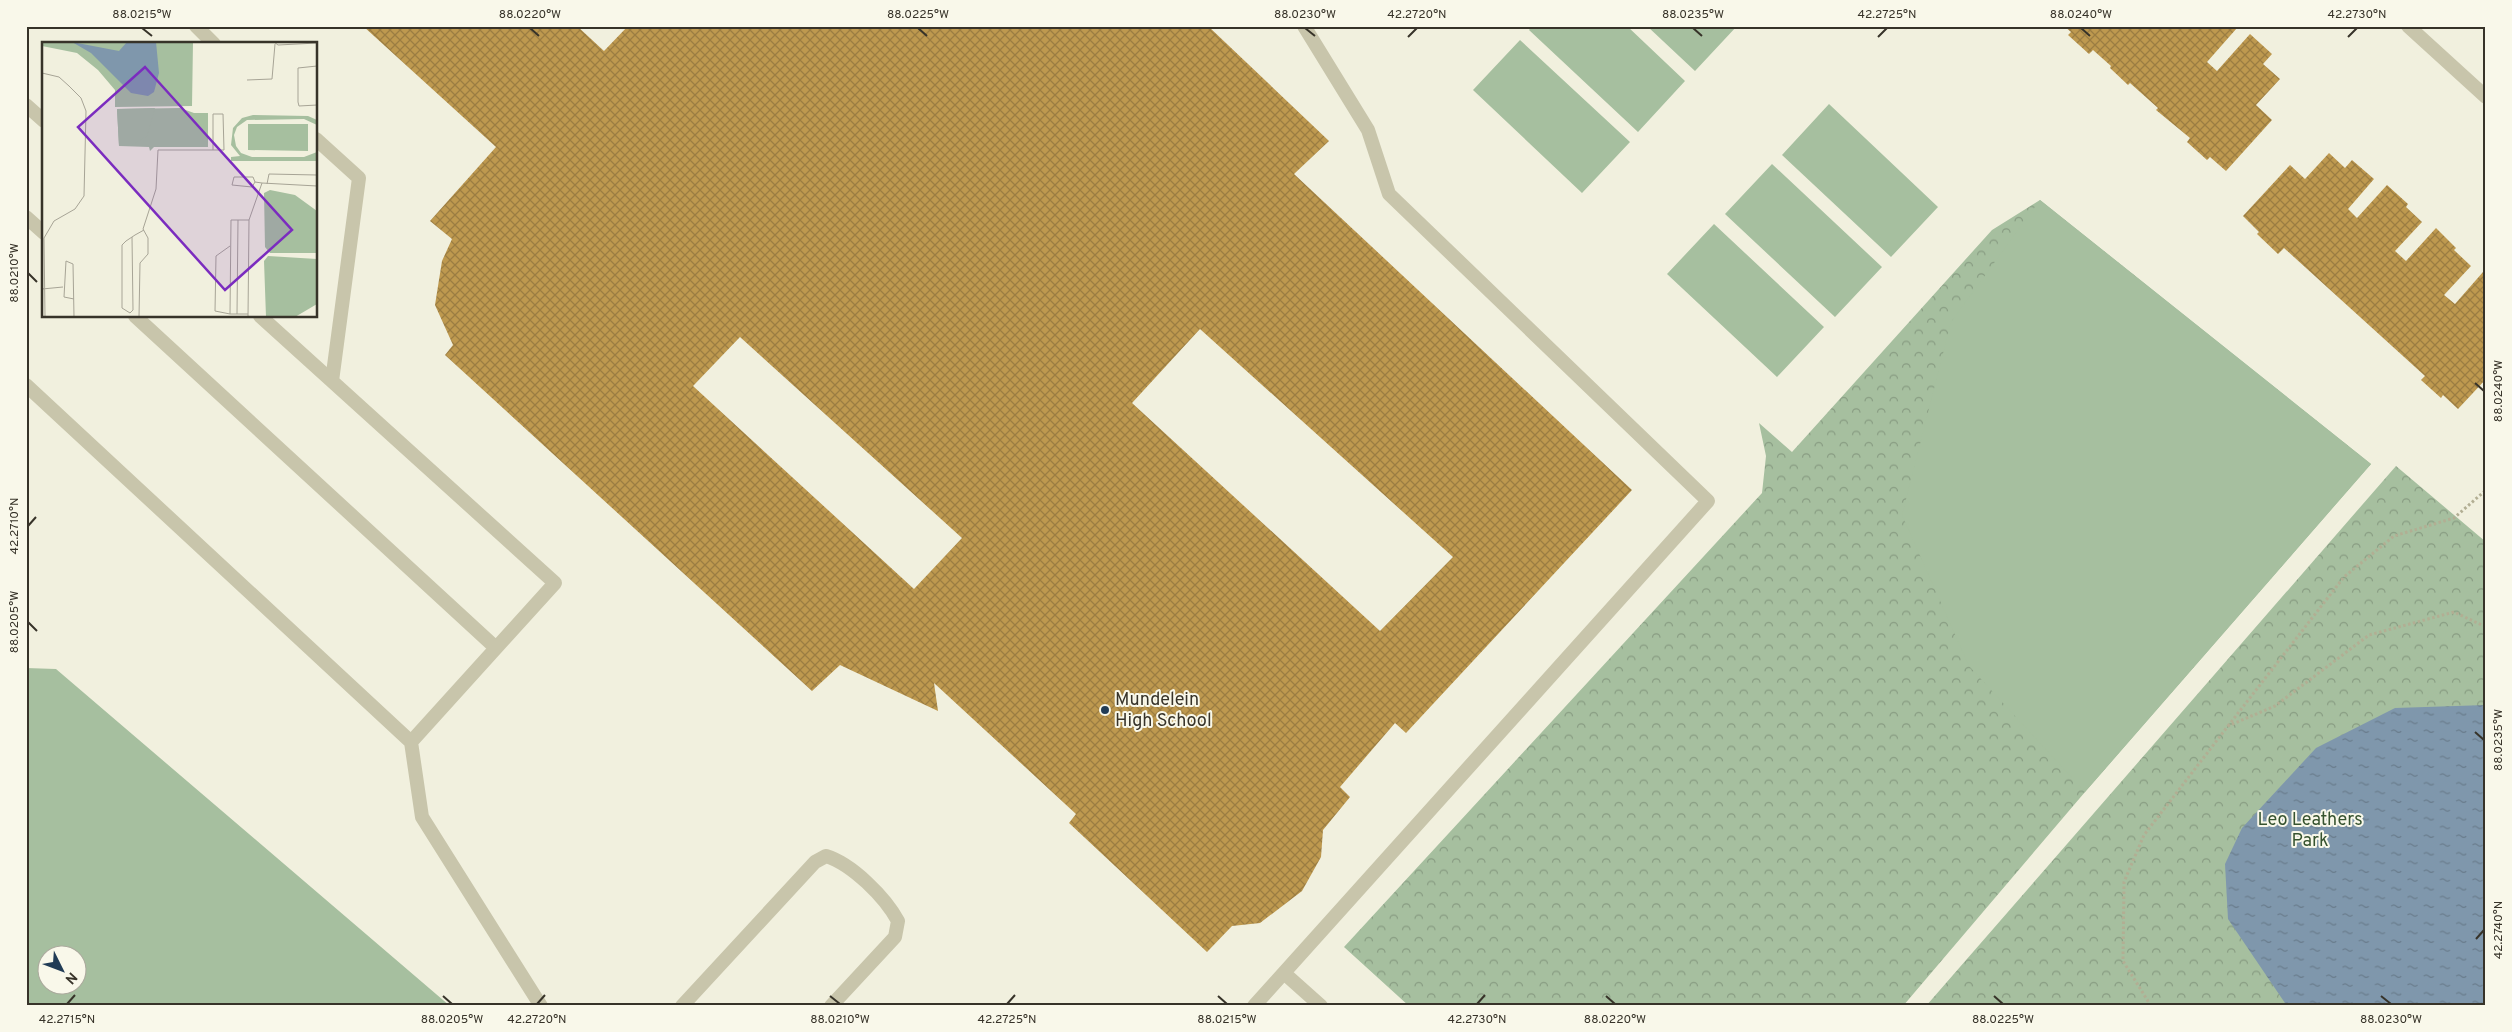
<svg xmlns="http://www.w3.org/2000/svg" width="2512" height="1032" viewBox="0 0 2512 1032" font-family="Overpass,sans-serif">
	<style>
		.forest { fill: url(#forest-crowns) }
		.garden { fill: #a6bf9f; fill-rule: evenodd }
		.water { fill: url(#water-ripples) }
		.building { fill: url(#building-cross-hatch); fill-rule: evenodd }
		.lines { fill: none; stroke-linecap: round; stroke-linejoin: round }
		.path { stroke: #b2ae93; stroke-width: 3; stroke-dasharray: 2.5 2.5; stroke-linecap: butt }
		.service { stroke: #c8c5ab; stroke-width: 14 }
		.minor { stroke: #c8c5ab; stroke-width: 14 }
		.ticks { fill: none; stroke: #373329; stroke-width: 2 }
		.poi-dot { fill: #213c56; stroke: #f9f8ea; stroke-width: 2 }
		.labels { text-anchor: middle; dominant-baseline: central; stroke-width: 4; stroke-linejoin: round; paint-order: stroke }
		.poi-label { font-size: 18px; fill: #373329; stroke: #f9f8ea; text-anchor: start }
		.park-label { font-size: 18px; fill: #36532f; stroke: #f9f8ea }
		.inset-road { fill: none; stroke: #a7a496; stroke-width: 1 }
		.view { fill: #7b2cbf; fill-opacity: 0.15; stroke: #7b2cbf; stroke-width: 2.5 }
		.inset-edge { fill: none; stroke: #373329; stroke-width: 2.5 }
		.neatline { fill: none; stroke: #373329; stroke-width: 2 }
		.ticks-label { font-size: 12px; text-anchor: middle; fill: #373329 }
	</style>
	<defs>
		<pattern id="forest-crowns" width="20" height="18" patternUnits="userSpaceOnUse" patternTransform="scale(1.25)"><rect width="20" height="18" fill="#a6bf9f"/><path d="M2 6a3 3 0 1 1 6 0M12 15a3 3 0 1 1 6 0" fill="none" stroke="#889c82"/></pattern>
		<pattern id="water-ripples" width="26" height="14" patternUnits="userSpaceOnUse" patternTransform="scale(1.25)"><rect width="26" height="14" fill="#7f97ac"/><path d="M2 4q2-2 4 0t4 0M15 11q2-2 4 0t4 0" fill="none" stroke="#697c8c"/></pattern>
		<pattern id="building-cross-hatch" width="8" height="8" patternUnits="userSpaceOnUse" patternTransform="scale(1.25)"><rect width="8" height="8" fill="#be994f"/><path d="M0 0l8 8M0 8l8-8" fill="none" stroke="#9b7d42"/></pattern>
	</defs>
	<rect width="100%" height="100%" fill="#f1f0de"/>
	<path class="forest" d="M2040,200l331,264 -286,328 -182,214h-494l-65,-59 418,-454 4,-37 -7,-33 33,29 200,-222z
		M2396,466l90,76v464h-560z"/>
	<path class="garden" d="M1532,26h95l58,55 -47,51 -109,-102z
		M1647,26h90l-42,45z
		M1520,40l110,102 -48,51 -109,-103z
		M1829,104l109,103 -47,50 -109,-102z
		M1772,164l110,103 -47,50 -110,-103z
		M2040,200l331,264 -286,328 -116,-126 -67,-151 49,-193z
		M1714,224l110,103 -47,50 -110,-103z
		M26,668l30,1 394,337h-424zM78,954v30h-30v-30z"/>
	<path class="water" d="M2486,705v301h-199l-59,-87 -3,-55 17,-36 74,-80 79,-40z"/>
	<path class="building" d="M363,26h214l27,25 24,-25h580l121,115 -35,33 338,316 -226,243 -11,-10 -55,64 10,10 -27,33 -2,27 -19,34 -42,32 -28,3 -25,26 -138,-129 7,-9 -142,-131 4,28 -98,-46 -28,26 -367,-336 8,-10 -18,-40 7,-44 10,-22 -22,-18 66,-74zM1200,329l253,228 -73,74 -248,-228zM740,337l222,201 -48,51 -221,-203z
		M2064,26l104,2 67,-2 2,2 -30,34 10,9 33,-37 22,20 -9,10 17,15 -24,26 16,15 -46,51 -16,-14 -3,3 -20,-18 3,-4 -34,-28 2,-2 -28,-25 -2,2 -18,-17 1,-2 -18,-16 -4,4 -21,-19 3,-3z
		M2329,153l16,15 7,-8 22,19 -26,30 9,9 30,-33 21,19 -2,3 16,15 -27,29 11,10 30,-33 20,20 -2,2 17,16 -27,29 11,9 28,-32 3,2v105l-28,30 -15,-14 -2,3 -20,-18 4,-4 -141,-128 -6,6 -21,-20 2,-2 -16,-16 47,-51 15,14z"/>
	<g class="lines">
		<path class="path" d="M2228,726l116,-149 50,-41 60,-18 32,-28
			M2151,1006l-28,-45 1,-79 20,-47 84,-109 47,-20 94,-71 85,-23 32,15"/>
		<path class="service" d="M196,26l18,18
			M26,105l18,16
			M316,139l43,39 -27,203
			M26,217l18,16
			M135,316l361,332
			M260,316l295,267 -144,159
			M26,385l385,357 11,75 119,189
			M1284,973l37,33
			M682,1006l133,-144 11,-6c26,8 59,41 72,65l-3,16 -64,69
			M1254,1006l454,-505 -319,-307 -21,-64 -64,-104"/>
		<path class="minor" d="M2408,26l78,71"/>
	</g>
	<path class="ticks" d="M142,28l10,8M530,28l9,8M918,28l9,8M1305,28l10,8M1693,28l9,8M2081,28l9,8M1408,37l9,-9M1878,37l9,-9M2348,37l9,-9M28,273l9,9M2475,383l9,8M28,526l8,-9M28,622l9,9M2475,732l9,8M2476,939l8,-9M443,996l9,8M830,996l10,8M1218,996l9,8M1606,996l9,8M1994,996l9,8M2381,996l10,8M67,1004l8,-9M537,1004l8,-9M1007,1004l8,-9M1477,1004l8,-9"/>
	<circle class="poi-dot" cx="1105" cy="710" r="5"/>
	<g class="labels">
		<g class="poi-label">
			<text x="1115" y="700">Mundelein<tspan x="1115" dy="21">High School</tspan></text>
		</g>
		<g class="park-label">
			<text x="2310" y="820">Leo Leathers<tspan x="2310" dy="21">Park</tspan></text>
		</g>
	</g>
	<g transform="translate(42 42)">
		<rect width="275" height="275" fill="#f1f0de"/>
		<path d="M0,0h151l-1,64 -77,1v-17l-17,-20 -21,-17 -35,-7zM138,66l14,5h14v34h-54l-4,4 -1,-4 -30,-1 -2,-37z" fill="#a6bf9f"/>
		<path d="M113,66l-8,28 -15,9 -13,1 -2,-37zM211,73l55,1 9,4v5l-13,-6 -57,1 -10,7 -3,8 2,11 5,7 11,4h52l13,-5v9h-86v-4l9,-1 -9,-11 2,-17 9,-10zM206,82h60v27l-60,-1zM228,148l25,5 22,16v42h-47l-5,-6 -1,-54zM226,214l49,3v45l-22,13h-29l-2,-56z" fill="#a6bf9f"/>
		<path d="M30,0l47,9 8,-9h29l3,31 -5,19 -6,4 -17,-3 -40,-40z" fill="#7f97ac"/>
		<path class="inset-road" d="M232,0l4,3 39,-2M275,24l-19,2v34l1,4 18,-1M0,31l17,4 10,9 12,12 5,13 -2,85 -9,13 -21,12 -10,17 1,79M205,38l25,-1 3,-35M213,140l-3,5 -20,-2 2,-8h19l2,5 7,1 55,3M225,142l2,-10 48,1M90,195l1,73 -3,3 -8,-5v-63l4,-4 9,-6 9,-5M0,247l21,-2M32,257l-10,-2 2,-36 7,3 1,53M188,272l-15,-3 1,-55 14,-10M195,272l1,-94M206,272h-18l1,-94h18M97,275l1,-54 8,-9v-16l-5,-9 13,-40 2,-39h66l-1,-36h-10v36M206,275l1,-97 13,-37"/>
		<path class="view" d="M103,25l147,163 -67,60 -147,-163z"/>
		<rect width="275" height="275" class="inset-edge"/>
	</g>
	<rect width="2512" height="1032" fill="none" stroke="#f9f8ea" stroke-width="55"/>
	<g transform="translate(62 970) rotate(132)"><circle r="24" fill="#f9f8ea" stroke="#aba99d"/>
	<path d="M0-4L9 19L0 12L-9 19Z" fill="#213c56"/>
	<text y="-8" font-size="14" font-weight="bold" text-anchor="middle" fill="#373329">N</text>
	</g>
	<rect x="28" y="28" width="2456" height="976" class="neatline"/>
	<g class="ticks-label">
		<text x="142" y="18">88.0215°W</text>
		<text x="530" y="18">88.0220°W</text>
		<text x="918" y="18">88.0225°W</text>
		<text x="1305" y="18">88.0230°W</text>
		<text x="1417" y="18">42.2720°N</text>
		<text x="1693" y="18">88.0235°W</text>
		<text x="1887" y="18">42.2725°N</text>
		<text x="2081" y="18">88.0240°W</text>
		<text x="2357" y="18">42.2730°N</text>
		<text transform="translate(14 273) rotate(-90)" y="4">88.0210°W</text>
		<text transform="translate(2498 391) rotate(-90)" y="4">88.0240°W</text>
		<text transform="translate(14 526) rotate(-90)" y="4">42.2710°N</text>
		<text transform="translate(14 622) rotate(-90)" y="4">88.0205°W</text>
		<text transform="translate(2498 740) rotate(-90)" y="4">88.0235°W</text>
		<text transform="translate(2498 930) rotate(-90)" y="4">42.2740°N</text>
		<text x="67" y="1023">42.2715°N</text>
		<text x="452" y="1023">88.0205°W</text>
		<text x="537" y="1023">42.2720°N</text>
		<text x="840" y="1023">88.0210°W</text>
		<text x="1007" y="1023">42.2725°N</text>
		<text x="1227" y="1023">88.0215°W</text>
		<text x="1477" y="1023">42.2730°N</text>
		<text x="1615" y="1023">88.0220°W</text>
		<text x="2003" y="1023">88.0225°W</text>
		<text x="2391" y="1023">88.0230°W</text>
	</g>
</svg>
